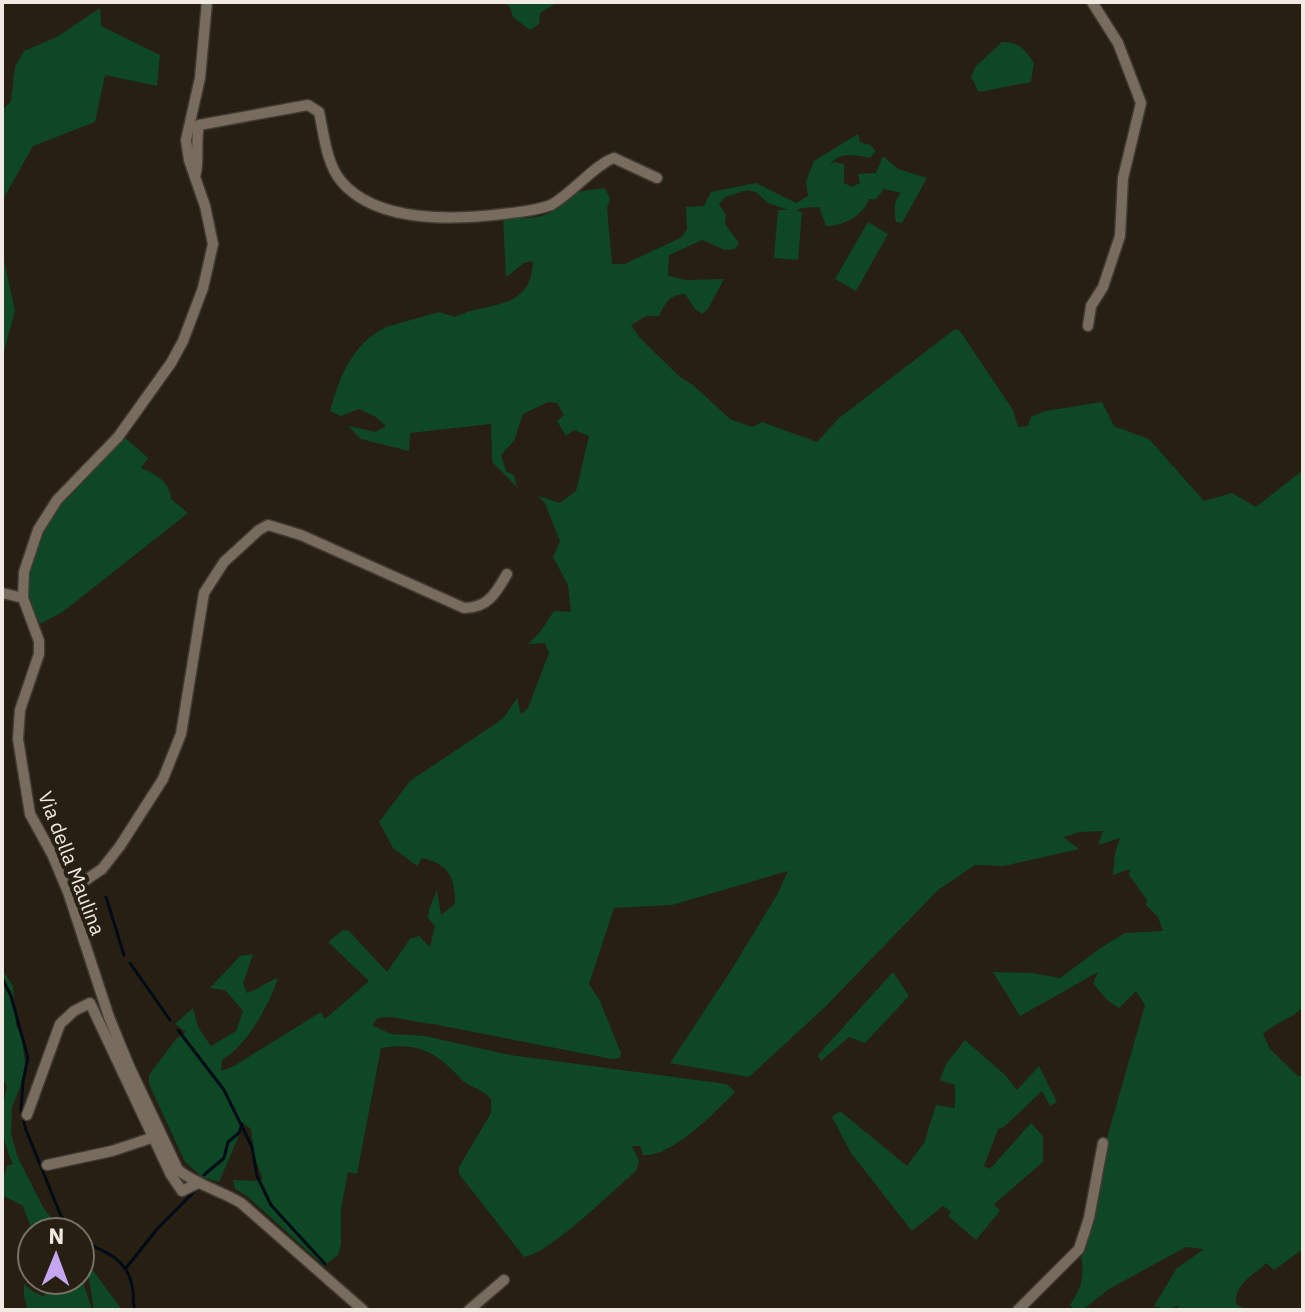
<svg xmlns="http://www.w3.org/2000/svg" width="1305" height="1312" viewBox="0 0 1305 1312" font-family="'IBM Plex Sans',sans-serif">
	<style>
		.green { fill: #0e4724 }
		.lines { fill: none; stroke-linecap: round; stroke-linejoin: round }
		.stream { stroke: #000b17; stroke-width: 3 }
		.minor-casing { stroke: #413a32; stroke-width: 13 }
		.minor { stroke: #776c5d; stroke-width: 10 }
		.labels { text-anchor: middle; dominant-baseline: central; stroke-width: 8; stroke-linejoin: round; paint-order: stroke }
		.street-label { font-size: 20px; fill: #f0eae2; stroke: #271f12 }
	</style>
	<rect width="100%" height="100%" fill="#271f12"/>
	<path class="green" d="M504,2h54l-18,11 -1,11 -9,6 -17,-13 -3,-10z
		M100,8l1,18 59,29 -3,31 -52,-11 -10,47 -62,24 -31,55v-90l9,-10 4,-34 9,-16 33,-14z
		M1002,42c17,0 23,7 32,21l-3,19 -52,10 -8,-15 4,-10z
		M858,134l2,8 10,3 6,6 -6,7c-15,-3 -31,-7 -40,7l4,-3 10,2v19l8,4 8,-4 -2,-9 18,-1 7,-17 15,13 29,9 -25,45 -6,-1c-2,-12 -3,-20 5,-29l-17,-4 -8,10h-7c-6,17 -26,27 -43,27l-7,-19 -18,1 -5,3 6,1 -4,48 -24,-2 4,-48h10l-20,-7 -12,-11 -9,-2 -22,7 -6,7 7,11 -1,9 14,19 -4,6 -10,1 -23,-10 -33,15 -1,21 19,4 37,-1 -16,30 -6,5 -7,-5 -10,-15c-16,1 -19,8 -26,22h-13l-15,9 9,13 40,39 13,8 37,34 22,8 10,-5 55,20 22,-24 116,-89 5,2 53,79 5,17 10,-1 3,-9 14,-6 57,-9 12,24 35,13 55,62 28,-8 24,14 47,-37v537c-14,14 -29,16 -40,27l7,15 28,27h5v173l-29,21 -8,-7c-13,13 -32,21 -30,41l11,6h-65l-5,-4 -10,4 -13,-4 23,-38 27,-19 -18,-2 -77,42 -24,19 -10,2 -5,-5c11,-16 15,-28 11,-48l22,-105 42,-147 -9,-14 -17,17 -12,-8 -14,-17 5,-11 -78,44 -27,-44 39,1 28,5 42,-31 23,-14 38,-2 -5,-14 -12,-12 1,-5 -18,-25 1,-6 -17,6 2,-22 5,-15 -22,7 5,-14 -23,1 -17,5 16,12 -75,17 -29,-1 -37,25 -113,117 -76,70 -79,-14 60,-91 47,-77 11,-24 -116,34 -58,3 -25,76 11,17 21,52 -1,5 -8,1 -179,-35c-19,-1 -36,-9 -55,-6l-6,7 19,9 34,2 85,19 209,28 9,2 7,7c-18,19 -66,67 -92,63l-3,-9h-8l7,15 -3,10c-24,20 -84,81 -112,86l-65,-83v-7l32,-54v-14c-10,-12 -23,-11 -31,-21 -23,-26 -44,-36 -79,-30l-24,126 -9,-2 -7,37v36l-3,10 -14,11 -77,-70 -12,-7 -2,-9 22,1 8,-2 -8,-20 -4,-30 -7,-5 -25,58 -17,-5 -17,-15 -36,-78v-9l27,-36 10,-7 -11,-8 18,-16 5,19 13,19 25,-15 7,-20 -18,-21 -15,-2 30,-32 13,-2 -10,30 4,9c13,-4 18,-11 31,-15 -9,27 -31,68 -56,82l-1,11 13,-5 87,-54 4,7 44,-38 -41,-39 15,-12 6,1 38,41 23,-33 9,-3 11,11 5,-21 -7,-8 1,-9 8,-19 4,25 14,-11c0,-27 -6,-40 -33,-46l-5,8 -24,-18 -14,-26 31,-41 88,-59 7,-6 12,-18 4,16 7,-6 21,-55 -4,-10 -17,1 12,-12 14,-21 17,1 -3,-27 -15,-28 7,-16 -15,-38 -7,-7 22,7 16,-12 13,-55 -15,-6 -8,6 -9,-15 7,-6 -7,-12 -9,-1 -25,12 -9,27 -13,14 5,16 8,4 3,12 -25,-25 -1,-38 -81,9 -1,18 -48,-12 -13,-13 28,6 10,-6 -10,-9 -17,-8 -18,7 -11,-5c10,-35 22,-67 56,-84l53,-15 16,5c33,-17 76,-4 78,-56l-9,2 -18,14 -3,-60c36,3 47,1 72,-25l30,-4 5,11 -3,9 5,56h13l57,-27 5,-8 -1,-22 18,-1 7,-14 45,-9 40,20 12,-7 -2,-15 8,-20z
		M868,222l20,12 -32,57 -21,-12z
		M2,251l13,60 -13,48z
		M123,436l25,22 -7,10c14,6 29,13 30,31l17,14 -124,98 -24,13c-6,-15 -15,-30 -13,-47 2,-23 25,-67 40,-83 19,-19 41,-36 56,-58z
		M2,969l11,17 3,39 6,13 4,34 -14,35 -1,26 7,25 25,49 18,25h-28l-10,-26 -19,-10 -1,-17 4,-13 6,-2c-13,-27 -13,-48 -6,-78l-5,-8z
		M893,972l16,24 -44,47 -16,-6 -28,24 -3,-6z
		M965,1040l40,35 12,15 22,-24 18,36 -7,4 -8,-15 -38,36 -6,2 -14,37 6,3 41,-46 12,13v26l-49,42 6,7 -24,29 -28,-24 3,-4 -8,-6 -31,25 -61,-78 -19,-36 8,-6 67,55 17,-23 12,-38 19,3v-23l-15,-5 6,-16z
		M86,1261l36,49h-28z
		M80,1273l12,37h-64l-4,-14v-12l10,8 11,5 -5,-17h40z"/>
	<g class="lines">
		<path class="stream" d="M106,897l18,58
			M130,963l40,57
			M2,978l9,18 17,62 -5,23 -2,29 5,20 35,86 12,16
			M178,1030l46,60 28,57 5,29 14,29 54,59
			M204,1175l20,-17 4,-16 11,-9 3,-9
			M80,1241c26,10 49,18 53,50 1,8 -1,11 2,19
			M126,1268l32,-40 35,-35"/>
		<g class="minor-casing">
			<path id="minor" d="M207,2l-7,76 -14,62 3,20 16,46 8,38 -10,44 -20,53 -12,22 -53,74 -61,63 -19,30 -14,42 -1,26 16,43v13l-19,56 -2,29 12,75 22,40 16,38 41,125 20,49 49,104c21,16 41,20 63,33l122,107
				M195,177c5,-18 0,-34 4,-52l109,-20 11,7c5,22 7,51 22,69 35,42 113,39 162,33 15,-2 33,-3 48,-9 20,-11 46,-42 63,-47l43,20
				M1088,326l3,-20 12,-19 17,-51 3,-58 18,-75 -23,-60 -26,-41
				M2,593l21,5
				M68,892l34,-23 18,-23 43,-67 18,-45 23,-141 20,-31 35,-32 9,-5 33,10 163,73c24,0 32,-15 43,-34
				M27,1115l33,-91 14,-13 16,-8 81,172 11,16 14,-7
				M47,1165l65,-14 45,-15
				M469,1310l35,-30
				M1018,1310l61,-61 10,-31 14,-75"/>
		</g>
		<use href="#minor" class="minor"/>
	</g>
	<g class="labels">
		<g class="street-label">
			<text transform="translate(72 863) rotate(69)">Via della Maulina</text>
		</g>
	</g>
	<rect width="1305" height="1312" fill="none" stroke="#f0eae2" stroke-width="8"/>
	<g transform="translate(56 1256) rotate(1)"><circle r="38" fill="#271f12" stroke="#777065" stroke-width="2"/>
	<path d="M0-6L14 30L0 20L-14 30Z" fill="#c6a6f0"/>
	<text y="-12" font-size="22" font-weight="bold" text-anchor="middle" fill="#f0eae2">N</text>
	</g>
</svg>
